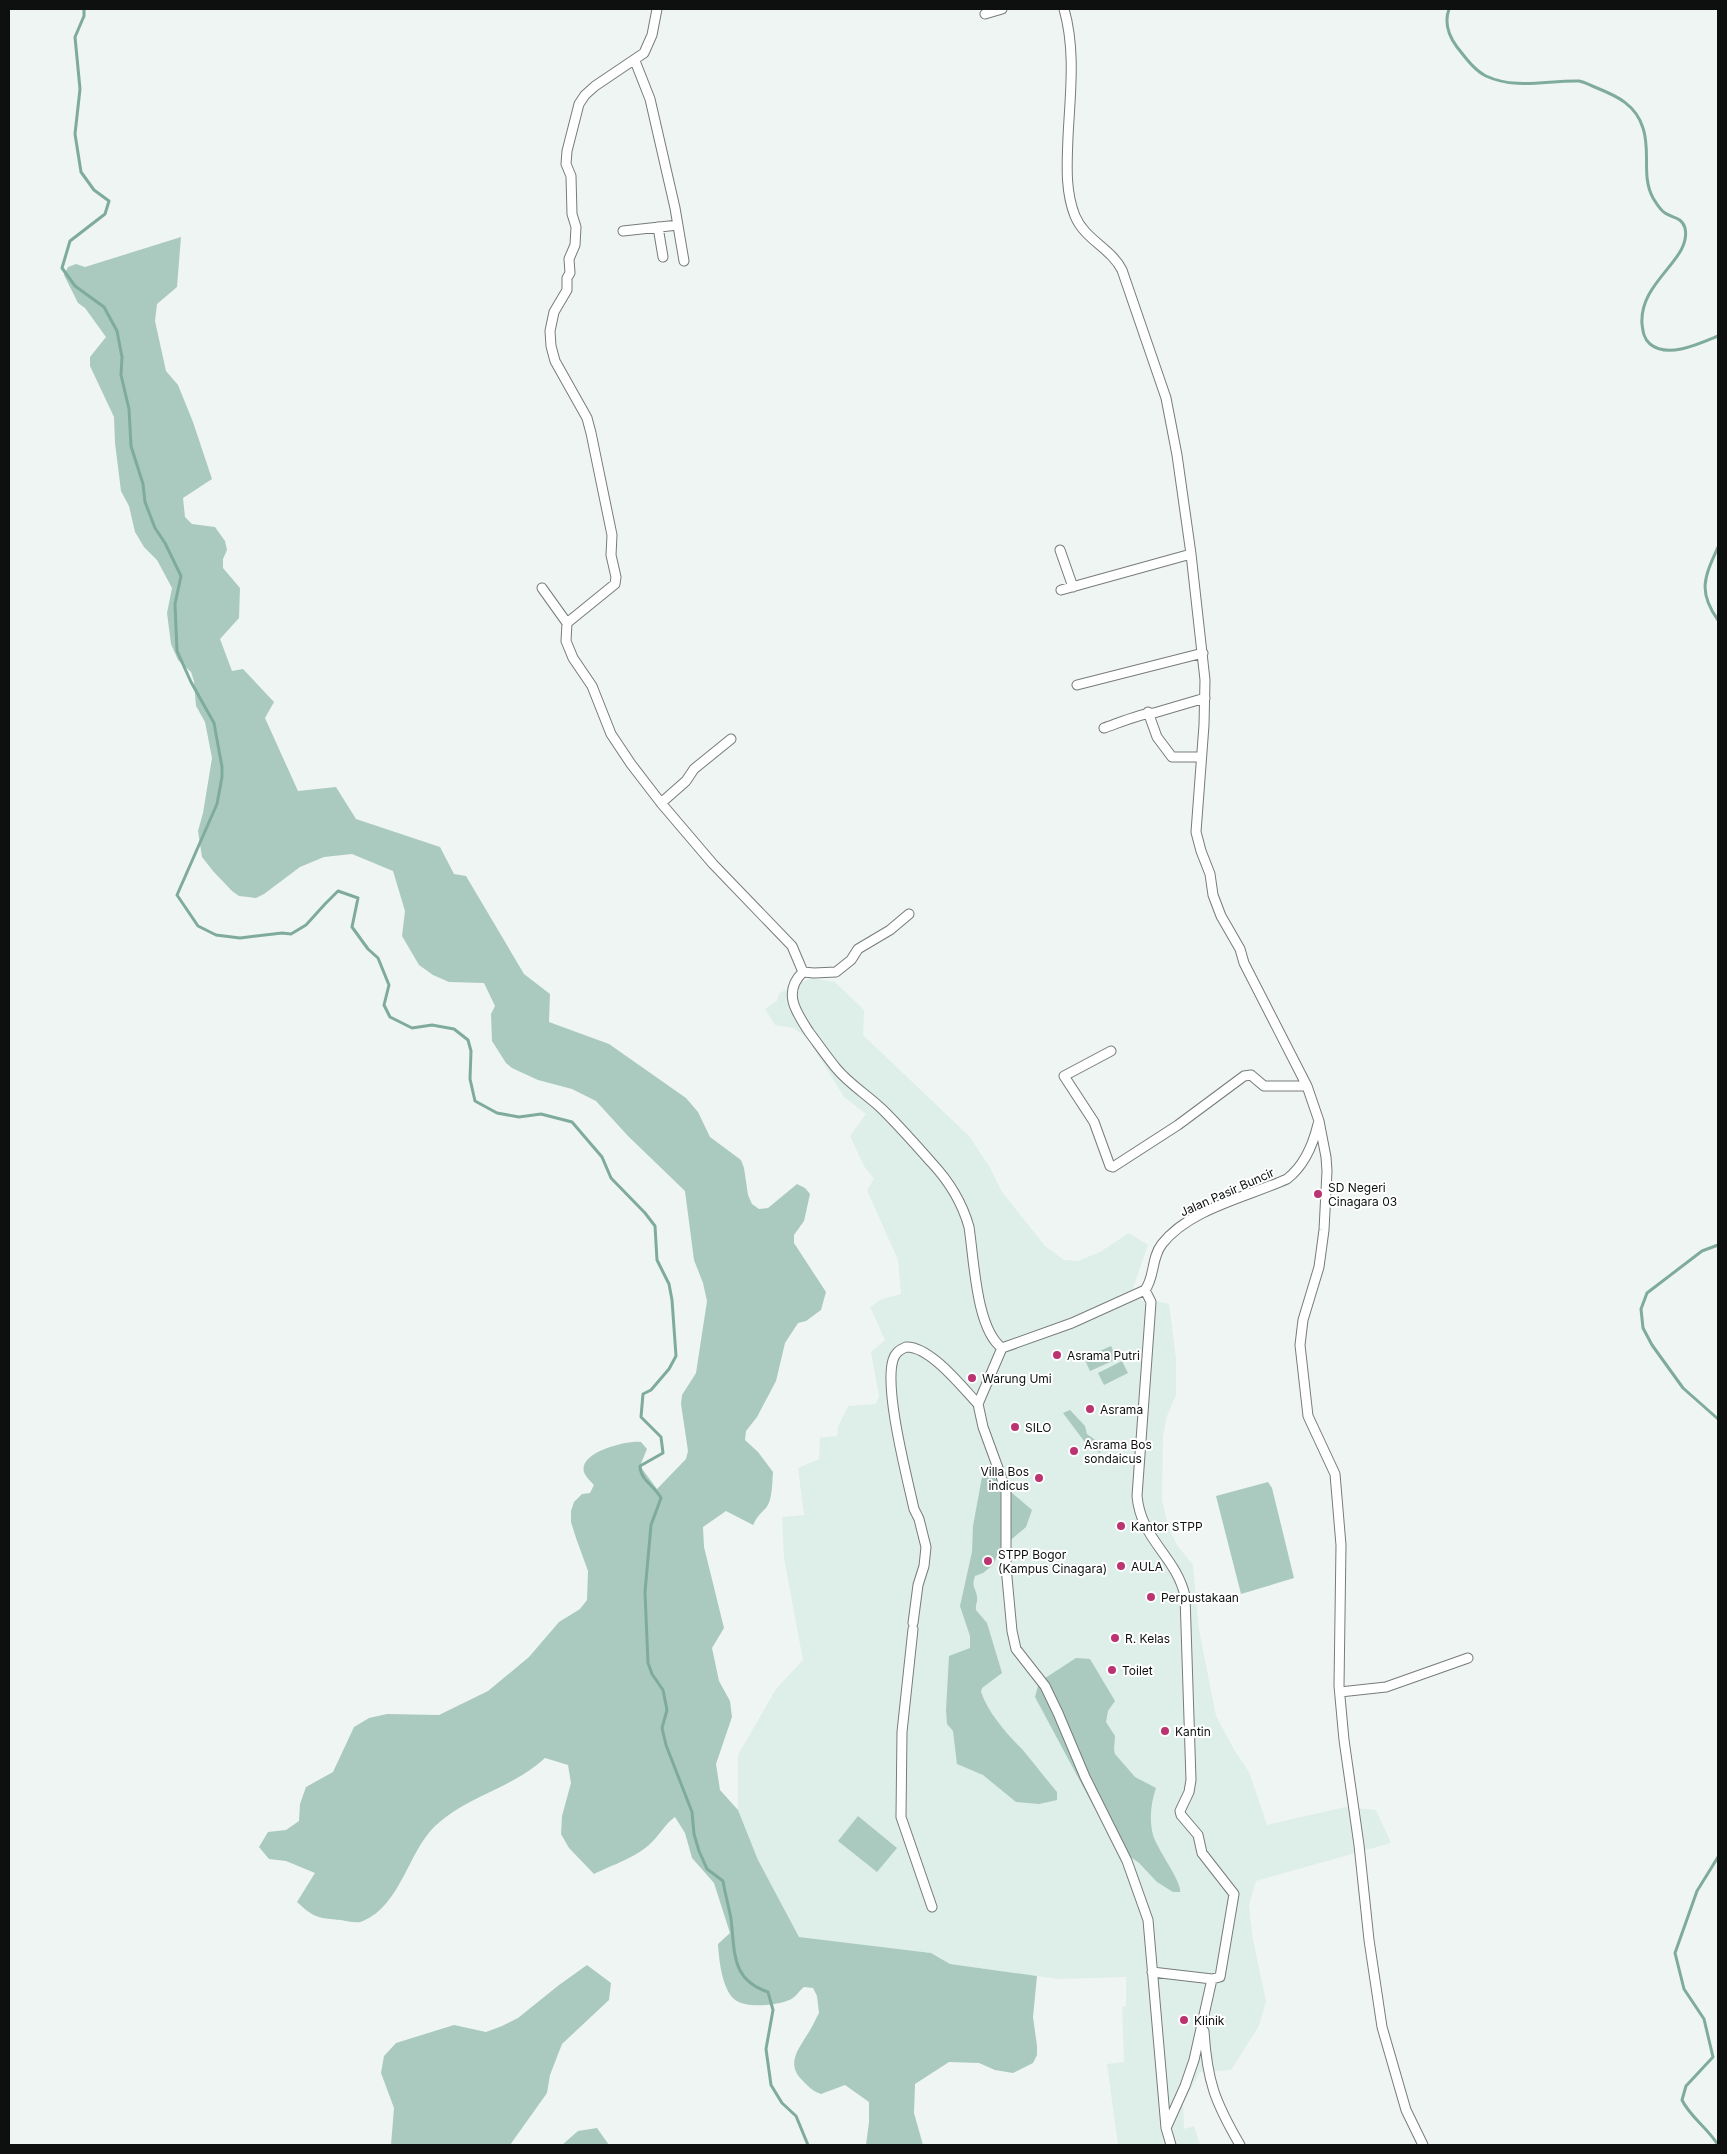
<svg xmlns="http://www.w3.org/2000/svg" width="1727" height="2154" viewBox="0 0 1727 2154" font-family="Inter,sans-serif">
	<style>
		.built { fill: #deeee8 }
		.green { fill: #aacabf }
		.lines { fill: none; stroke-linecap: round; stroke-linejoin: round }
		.stream { stroke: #7fab9d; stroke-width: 3 }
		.street-casing { stroke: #777c7a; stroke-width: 11 }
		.street { stroke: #fff; stroke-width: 9 }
		.poi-dot { fill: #bb3371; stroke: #fff; stroke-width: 2 }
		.labels { text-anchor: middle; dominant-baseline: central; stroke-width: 4; stroke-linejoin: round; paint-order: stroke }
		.poi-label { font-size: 12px; fill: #0e1010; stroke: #fff; text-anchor: start }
		.street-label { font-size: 12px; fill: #0e1010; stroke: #fff }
	</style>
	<rect width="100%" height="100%" fill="#eff5f3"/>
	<path class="built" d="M812,978l23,4 29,28 -1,25 106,101 20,30 13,26 43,54 19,14 14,1 22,-9 29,-19 19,12 -15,43 9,13h14l13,3 7,55v36l-9,21 -4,20 -1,64 7,29 8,16 16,20 6,65 17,86 19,35 14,21 18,53 78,-18 31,3 15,33 -135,38 -7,24 4,35 13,61 -7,25 -28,44 -31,2 -17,31 1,26 10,-3 6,19h-82l-11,-81 17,-2 -2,-55 4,-1v-29l-68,2 -108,-15 -19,-11 -132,-16 -41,-77 -20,-50v-55l38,-66 27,-29 -19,-102 -2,-41 22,-2 -6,-47 21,-9 1,-21 17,-2 1,-9 10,-21 28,-2 3,-8 -8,-44 14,-12 -15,-33 12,-8 19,-5 -3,-34 -31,-70 7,-11 -10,-13 -14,-30 16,-22 -22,-17 -37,-60 -14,-9 -18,-3 -10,-16 12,-8 2,-8z"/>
	<path class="green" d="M181,237l-4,50 -20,17 -2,17 11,50 12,14 15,37 19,57 -29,19 2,19 7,7 23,3 10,14 2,9 -4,9v9l17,20 -1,30 -19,21 12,32 11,-2 31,33 -9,16 33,73 38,-4 20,32 84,28 14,27 12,2 58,98 26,20 -1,28 60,22 77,54 12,14 12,25 31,23 3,8 4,27 4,9 7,5 9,-1 29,-24 8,4 5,6 -6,27 -10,14v8l32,49 -5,18 -15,11 -8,2 -13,20 -9,38 -19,36 -11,14 -1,9 13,12 15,20c-1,10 0,29 -8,37 -6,6 -8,8 -12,16l-27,-14 -23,16 1,20 20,81 -12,20 7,33 11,20 2,16 -16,47 4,26 18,20 20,50 41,77 132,16 19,11 87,12 -4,41 4,29v9l-4,8 -20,10 -18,-3 -16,-7 -30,-1 -34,22 -1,29 9,32h-57l3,-23v-20l-24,-17 -24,9c-9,-3 -13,-8 -19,-14 -16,-16 -4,-30 5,-45 5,-7 8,-15 12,-22l-2,-17 -4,-8 -9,-1c-4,3 -7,8 -11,11 -12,8 -49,11 -59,1 -12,-11 -15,-39 -16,-55l12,-11 -16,-50 -22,-25 -7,-25 -10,-16c-10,7 -15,17 -23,25 -14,15 -40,23 -58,32l-25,-26 -8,-14 1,-18 9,-33 -3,-18 -23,-7c-32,30 -78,38 -110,68 -27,26 -34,79 -72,95 -5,3 -16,0 -22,-1 -23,-2 -27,-2 -44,-18l18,-29 -29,-12 -17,-2 -10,-12 9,-15 18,-2 13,-9 1,-17 6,-17 27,-15 21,-45 15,-9 18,-4 52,1 49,-24 41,-34 30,-35 21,-13 7,-9 1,-29 -12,-33 -5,-16v-11l3,-9 8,-8 8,-1 4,-8c-3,-3 -9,-9 -10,-13 -6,-20 44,-32 57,-30l6,7 -7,17 17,23 29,-30 2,-8 -7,-47 1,-9 14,-22 11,-72 -4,-18 -9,-23 -9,-69 -57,-55 -32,-35 -24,-12 -34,-9 -26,-12 -6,-5 -14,-22 -1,-27 4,-8 -11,-23 -35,-1 -16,-7 -14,-10 -17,-29 3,-25 -12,-40 -41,-17 -28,3 -24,10 -36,27 -8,4 -8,-1 -9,-1 -7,-5 -19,-20 -11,-14 -4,-26 5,-18 9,-55 -7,-36 -9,-16 -2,-25 -3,-9 -13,-12 -7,-16 -4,-31 5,-25 -15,-28 -13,-13 -9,-15 -6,-26 -8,-15 -6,-48 -1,-26 -24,-51v-9l16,-20 -21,-29 -7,-5 -14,-28 4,-8 8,-3 9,3z
		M1111,1346l6,13 -27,12 -6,-13z
		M1122,1361l6,12 -24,12 -6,-12z
		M1070,1410l15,16 2,8 15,11 -2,8 -16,-12 -21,-28z
		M991,1475l41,35 -6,17 -26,22 -7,16 -10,8 -8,3c-4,11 1,12 2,21 1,5 -2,8 -1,13l11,13 15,50 -20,15 -1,4c8,22 25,41 41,57 12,14 23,29 35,43v8l-18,4 -23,-2 -33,-27 -26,-11 -4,-33 -6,-7 -1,-14 3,-54 21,-8v-12l-10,-30 12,-54 1,-26 9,-49z
		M1268,1482l4,6 22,90 -53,16 -25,-98z
		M1076,1658l14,1 25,42 -7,10 -2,11 9,14 -1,14 1,4 20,23 21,11c-5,14 -7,32 -3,47 4,14 29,47 27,57h-7l-16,-10 -18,-19 -15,-11 -11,-13 -18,-30 -60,-112 4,-15z
		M858,1816l39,32 -20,24 -39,-31z
		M587,1965l24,18 -2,17 -47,44 -12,31 -3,18 -37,52h-119l3,-37 -13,-35 3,-17 12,-13 58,-18 32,7 16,-6 16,-8 41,-33z
		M597,2128l12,17h-47l16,-14z"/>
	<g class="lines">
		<path class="stream" d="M84,9v7l-9,21 5,52 -5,45 6,38 13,18 15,11 -4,13 -35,27 -8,27 13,18 29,21 13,24 5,26 -1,18 8,34 2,37 12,38 2,18 10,26 10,15 16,33 -6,28 2,47 14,31 23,41 8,44v10l-5,27 -40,91 21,31 18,9 24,3 42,-5 9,1 15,-9 19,-21 13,-13 20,7 -6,29 16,22 10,9 11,27 -5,20 6,12 22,11 20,-3 22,4 14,11 3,11 -1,28 5,22 22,12 22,4 22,-3 31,8 30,35 9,21 34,35 10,13 2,34 12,24 3,16 4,56 -7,13 -18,21 -8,4 -2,23 20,20 2,16 -23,13c0,14 15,20 21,32l-10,27 -6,67 3,71 4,11 11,16 4,20 -5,18 4,17 26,67 2,22 5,17 8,18 16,12c2,13 6,26 8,38 4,33 0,61 37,73l5,18 -7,39 5,36 11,18 14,13 12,29
			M1449,9c-5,14 -1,26 8,38 8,10 17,23 29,29 30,14 62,4 93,5 6,1 12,5 18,7 20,8 39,17 46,40 8,23 -2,48 10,70 3,5 7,12 12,15 7,5 17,4 20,15 7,32 -46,53 -43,96 1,8 2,15 8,20 18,15 51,-1 68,-8
			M1718,547c-13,29 -21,44 0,73
			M1718,1245l-16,6 -55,42 -6,16 2,19 9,17 31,43 35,31
			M1718,1857l-21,34 -22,62 9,36 20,30 9,38 -27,29 -4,14c8,17 26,28 36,45"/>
		<g class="street-casing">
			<path id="street" d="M657,9l-5,26 -8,18 -49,33 -10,9 -6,9 -12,47 -1,13 5,12 1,38 4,13 -1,18 -6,14 1,14 -3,5v12l-13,22 -4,19 1,15 4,15 32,57 4,15 21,102 -1,20 5,22 -1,7 -48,39 -1,18 7,17 19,28 19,48 20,30 30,39 52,61 79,82 11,26c-21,20 -7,40 6,60 9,12 18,25 27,36 14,17 33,28 48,43 16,16 32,34 47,51 17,18 31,40 38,65 5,32 7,102 33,121
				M1064,9c12,42 6,86 4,128 -1,27 -3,54 7,79 10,24 36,32 47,54l44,128 11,57 14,99 14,126 -1,45 -8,107 5,19 9,23 3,21 8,21 19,33 4,14 63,123 12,35 7,36 1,14 -3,59 -5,37 -16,53 -3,25 8,71 27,58 6,71 -2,141 5,54 15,105 10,95 13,87 24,83 17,35
				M985,14l17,-5
				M635,61l15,38 25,109 9,53
				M658,227l5,30
				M623,231l55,-6
				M1060,550l13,37
				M542,588l25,35
				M1061,590l130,-36
				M1077,685l126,-32
				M1148,712l9,25 15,20h29
				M1104,728c12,-4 40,-16 50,-15l51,-15
				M661,803l25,-22 8,-12 37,-30
				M803,972l11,1 22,-1 15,-12 7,-11 32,-19 19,-16
				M1111,1051l-47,25 30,46 16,44 3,1 65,-42 66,-49 7,-1 13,11h43
				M1145,1290l6,12 -14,194c4,44 39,60 48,100l6,184 -2,12 -9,19 1,4 17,20 4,18 32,41 -14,83 -8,2 -60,-7
				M913,1623l5,-38 6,-19 2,-19 -7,-28 -5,-10c-7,-32 -30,-119 -21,-149 2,-7 6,-10 13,-13 24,-1 56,40 72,57
				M913,1629l-11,103 -1,85 31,90
				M1340,1692l46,-5 82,-29
				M1204,2031c3,50 11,71 36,114
				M1167,2126l18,-40 9,-26 18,-81
				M1171,2145l-5,-17 -18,-208 -21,-59 -42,-84 -27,-64 -13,-27 -29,-37 -4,-18 -6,-64v-77l-23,-63 -5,-23 24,-56 70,-25 73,-33c10,-13 6,-32 17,-46 27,-35 85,-47 125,-65 18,-14 26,-34 31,-55"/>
		</g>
		<use href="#street" class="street"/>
	</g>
	<g class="poi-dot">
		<circle cx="1318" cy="1194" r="5"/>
		<circle cx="1057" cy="1355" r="5"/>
		<circle cx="972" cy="1378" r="5"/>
		<circle cx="1090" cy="1409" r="5"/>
		<circle cx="1015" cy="1427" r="5"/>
		<circle cx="1074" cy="1451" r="5"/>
		<circle cx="1039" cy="1478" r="5"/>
		<circle cx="1121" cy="1526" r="5"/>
		<circle cx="988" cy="1561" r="5"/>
		<circle cx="1121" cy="1566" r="5"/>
		<circle cx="1151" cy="1597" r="5"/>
		<circle cx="1115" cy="1638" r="5"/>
		<circle cx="1112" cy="1670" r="5"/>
		<circle cx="1165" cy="1731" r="5"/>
		<circle cx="1184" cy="2020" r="5"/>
	</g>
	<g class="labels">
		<g class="poi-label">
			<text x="1328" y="1187">SD Negeri<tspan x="1328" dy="14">Cinagara 03</tspan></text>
			<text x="1067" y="1355">Asrama Putri</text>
			<text x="982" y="1378">Warung Umi</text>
			<text x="1100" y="1409">Asrama</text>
			<text x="1025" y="1427">SILO</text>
			<text x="1084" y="1444">Asrama Bos<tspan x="1084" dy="14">sondaicus</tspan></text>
			<text x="1029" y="1471" text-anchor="end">Villa Bos<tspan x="1029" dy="14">indicus</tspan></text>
			<text x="1131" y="1526">Kantor STPP</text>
			<text x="998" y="1554">STPP Bogor<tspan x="998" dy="14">(Kampus Cinagara)</tspan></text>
			<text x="1131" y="1566">AULA</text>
			<text x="1161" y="1597">Perpustakaan</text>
			<text x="1125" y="1638">R. Kelas</text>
			<text x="1122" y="1670">Toilet</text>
			<text x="1175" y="1731">Kantin</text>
			<text x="1194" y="2020">Klinik</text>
		</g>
		<g class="street-label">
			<text transform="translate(1227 1192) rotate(-24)">Jalan Pasir Buncir</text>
		</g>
	</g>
	<rect width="1727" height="2154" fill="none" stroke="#0e1010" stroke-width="20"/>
</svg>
